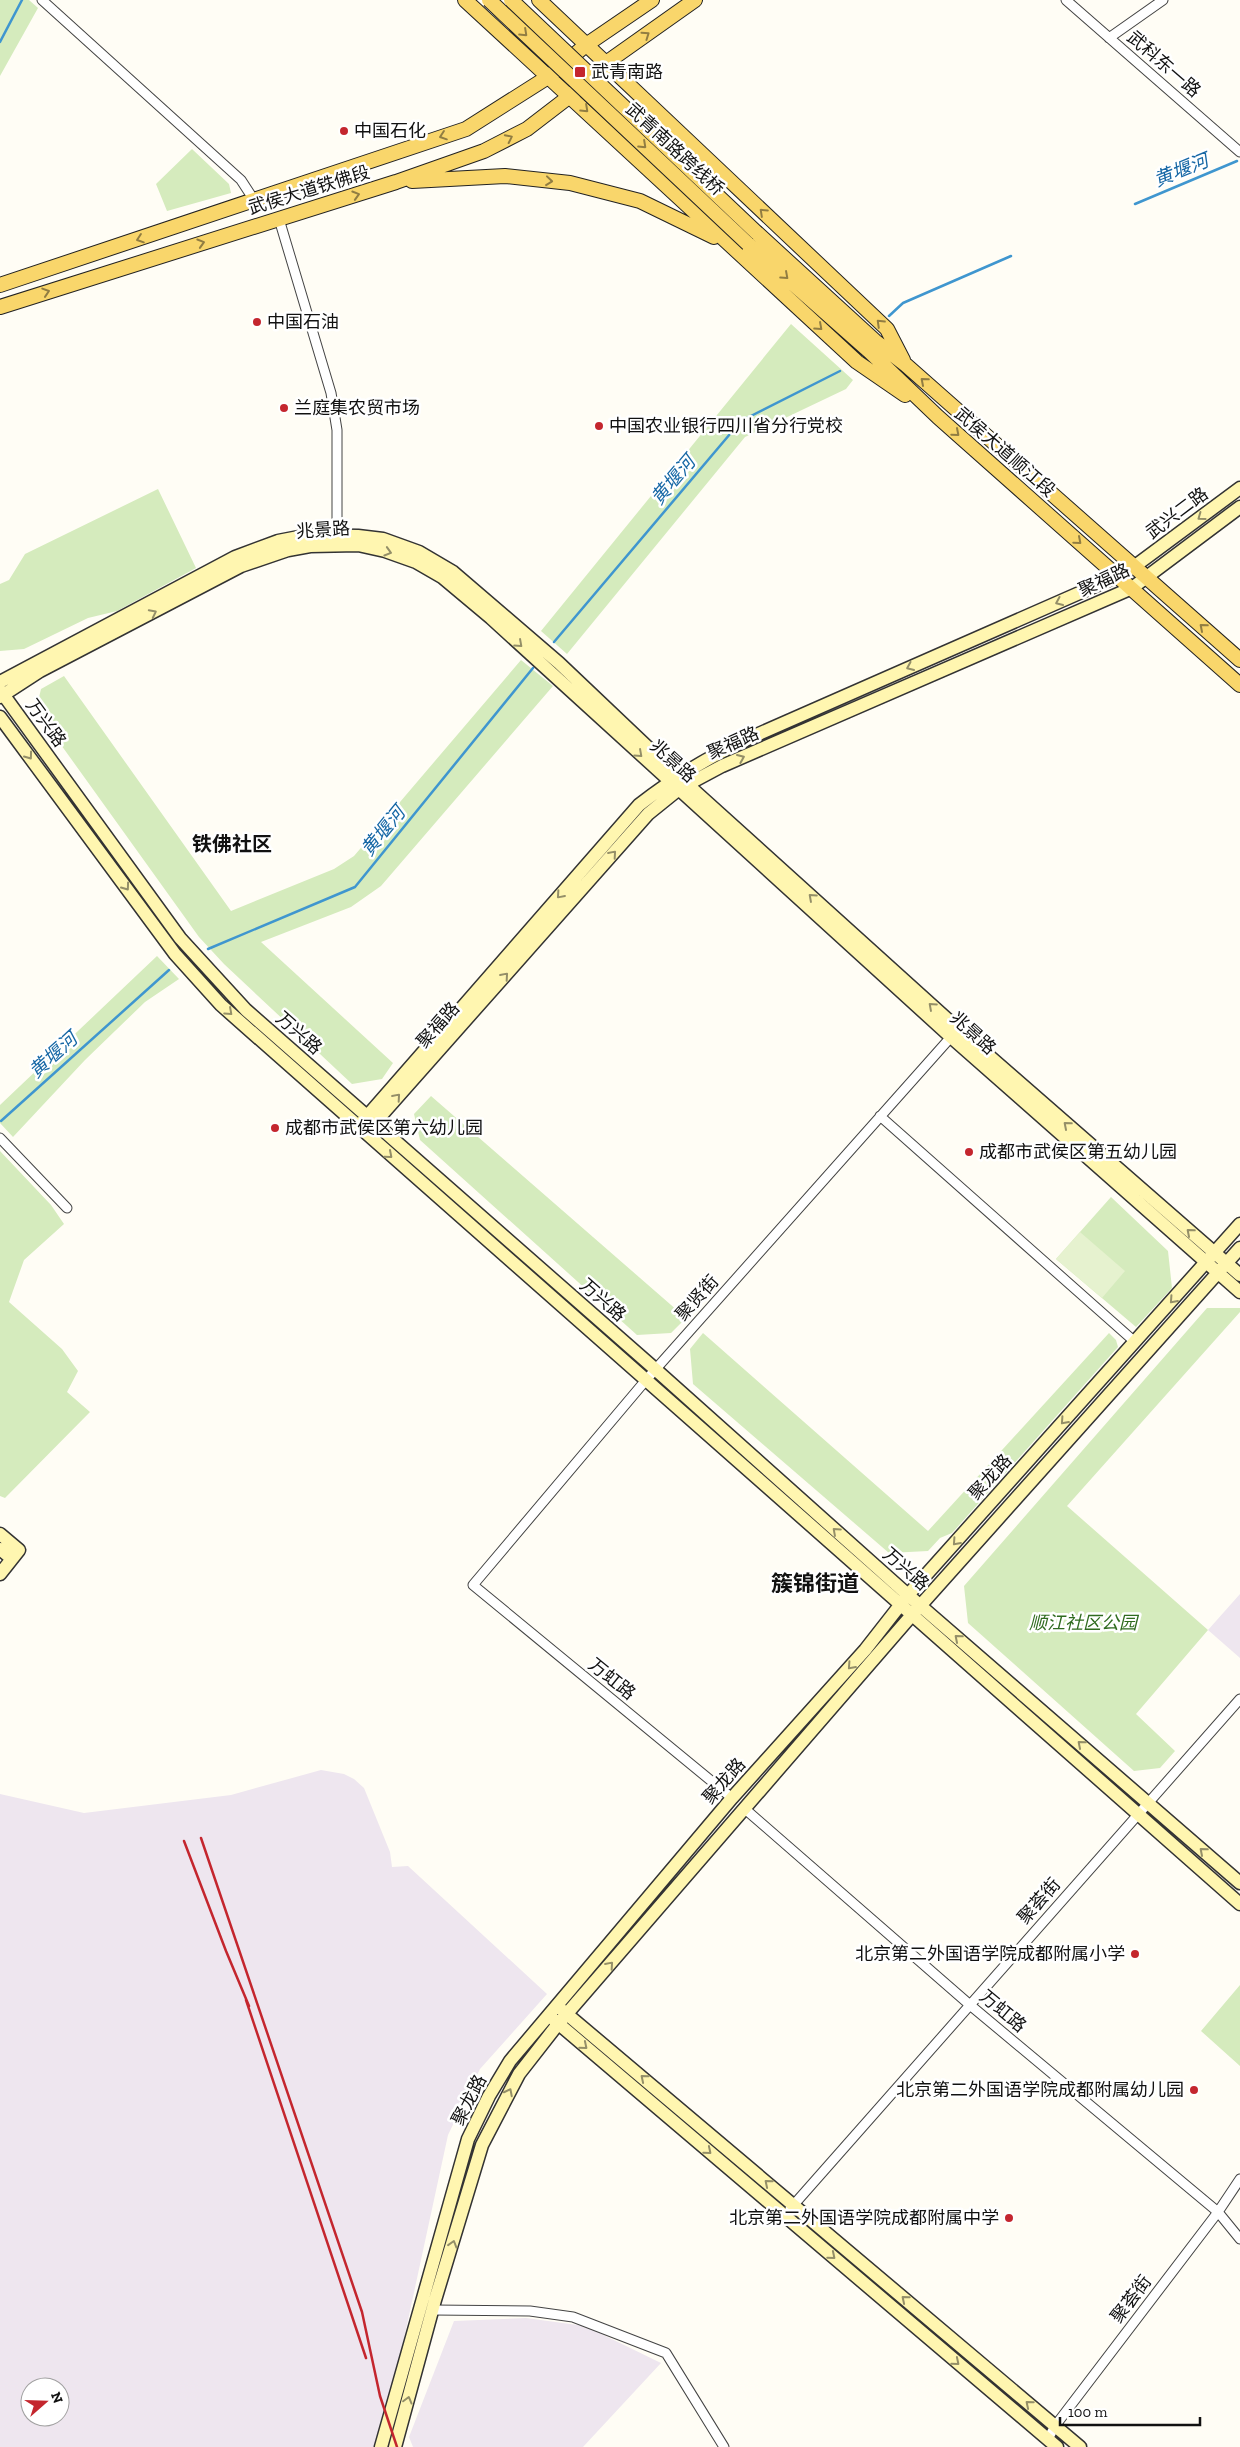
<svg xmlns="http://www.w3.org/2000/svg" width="1240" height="2447" viewBox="0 0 1240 2447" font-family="'Zilla Slab','Noto Sans SC',serif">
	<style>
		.industrial { fill: #eee6ef; fill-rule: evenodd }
		.green { fill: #d5ebbd }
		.pitch { fill: #e6f2cf }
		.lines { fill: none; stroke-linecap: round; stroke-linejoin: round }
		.stream { stroke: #3f96cf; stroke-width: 2.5 }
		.street-casing { stroke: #444; stroke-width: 11 }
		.secondary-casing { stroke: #333; stroke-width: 15 }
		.primary-casing { stroke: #222; stroke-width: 16 }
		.street { stroke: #fff; stroke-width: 9 }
		.secondary { stroke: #fff6b0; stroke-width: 12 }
		.primary { stroke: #f9d66b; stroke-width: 14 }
		.rail { stroke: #c4262e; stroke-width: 2.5 }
		.primary-bridge-casing { stroke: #222; stroke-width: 16; stroke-linecap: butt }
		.primary-bridge { stroke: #f9d66b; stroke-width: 14 }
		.oneway { stroke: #917d42 }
		.oneway2 { stroke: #948f68 }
		.poi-dot { fill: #c4262e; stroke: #fff; stroke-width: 2 }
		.labels { text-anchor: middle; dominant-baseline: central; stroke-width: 5; stroke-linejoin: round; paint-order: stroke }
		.street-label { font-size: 18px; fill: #111; stroke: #fff }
		.poi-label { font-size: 18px; fill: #111; stroke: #fff; text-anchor: start }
		.park-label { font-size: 18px; font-style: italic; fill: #2f6b1f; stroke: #fff }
		.water-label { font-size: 19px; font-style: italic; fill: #1768a6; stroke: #fff }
		.quarter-label { font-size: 20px; font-weight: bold; fill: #111; stroke: #fff }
		.district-label { font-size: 22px; font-weight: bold; fill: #111; stroke: #fff }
	</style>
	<rect width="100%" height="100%" fill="#fffdf5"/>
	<path class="industrial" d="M1240,1594v64l-32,-28z
		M321,1770l23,4 10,5 10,9 26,64 2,15 16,-1 139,128 -67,75 -32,66 -59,273 -14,39h-375v-653l84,19 147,-18zM30,2387h30v30h-30z
		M526,2318l59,8 76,37 -78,84h-170l-4,-10 45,-116z"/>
	<path class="green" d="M0,0h29l9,8 -38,68z
		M192,149l37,35 2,9 -64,18 -11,-27z
		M791,324l62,56 -7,9 -101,48 -178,217 -26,-23z
		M158,489l38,79 -79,43 -29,7 -64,31 -24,2v-67l9,-4 16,-26z
		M521,660l32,26 -172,200 -30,21 -90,35 132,121 -11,16 -30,5 -128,-120 -25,-27 -163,-227 5,-21 23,-13 167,235 103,-42 20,-13z
		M157,956l22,23 -34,23 -60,58 -72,77 -13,-14v-18z
		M431,1096l255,222 -15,15 -34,2 -217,-195 -6,-26z
		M0,1151l51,54 13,19 -40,36 -15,42 53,47 16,22 -11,21 23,20 -85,86 -5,-2z
		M1111,1197l57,54 4,37 -36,39 -80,-68z
		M1207,1308h33v4l-173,194 141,124 -72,84 39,37 -15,17 -26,3 -166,-148 -4,-37z
		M703,1333l225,198 181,-198 7,7 2,7 -166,186 -12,5 -12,13 -39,2 -196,-169 -3,-35z
		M1240,1985v81l-39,-35z"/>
	<path class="pitch" d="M1080,1232l45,39 -23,27 -46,-39z"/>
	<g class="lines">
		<path class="stream" d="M0,42l22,-42
			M1135,204l102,-43
			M889,316l14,-13 108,-47
			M554,642l187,-221 99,-50
			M208,949l147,-62 178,-219
			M1,1121l168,-151"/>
		<g class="street-casing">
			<path id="street" d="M42,0l199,180 13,20
				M1066,0l174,152
				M1109,38l54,-38
				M279,219l52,174 6,37v106
				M880,1116l255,226
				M0,1138l67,70
				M732,1798l-259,-213 173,-205 305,-343
				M745,1809l225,196 248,207 22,27
				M790,2209l450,-510
				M433,2310l97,1 43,6 93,36 58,94
				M1048,2439l7,-13 163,-214 22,-33"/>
		</g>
		<g class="secondary-casing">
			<path id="secondary" d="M0,682l235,-125 43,-16 31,-6 49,1 25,3 36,13 34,20 106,91 119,113 279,252 283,247
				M0,690l180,248 66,72 409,359 253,226 332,288
				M0,697l40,-26 201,-105 47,-16 22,-4 48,-1 27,6 31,11 26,15 49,41 460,419 289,255
				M0,717l175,237 46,51 1019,899
				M363,1121l276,-316c33,-26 68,-47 106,-65l373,-164 17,-10 105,-78
				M370,1128l278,-314 31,-25 43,-23 410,-178 108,-81
				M0,1534l19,16 -19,24
				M0,1549l12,10
				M562,2010l518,437
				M553,2019l504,428
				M381,2447l87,-308 21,-43 21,-35 222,-263 133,-148 43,-55 332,-371
				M395,2447l40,-147 47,-155 37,-71 39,-50 353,-408 329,-368"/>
		</g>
		<g class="primary-casing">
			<path id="primary" d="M465,0l392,362 48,33
				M539,0l348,329 16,31
				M412,181l93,-5 65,7 70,18 74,36
				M757,233l118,108 31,24 334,295
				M748,244l121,107 69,66 302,268
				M0,285l466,-156 82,-52 38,-32 66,-45
				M0,307l396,-125 88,-31 43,-22 43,-33 36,-33 89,-63"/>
		</g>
		<use href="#street" class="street"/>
		<use href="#secondary" class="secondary"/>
		<use href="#primary" class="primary"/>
		<path class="rail" d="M201,1838l161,474 18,84 17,51
			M184,1841l42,110 23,55
			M246,2000l120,358"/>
		<g class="primary-bridge-casing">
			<path id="primary-bridge" d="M489,0l259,244
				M511,0l246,233"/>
		</g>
		<use href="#primary-bridge" class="primary-bridge"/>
	</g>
	<defs><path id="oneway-chevron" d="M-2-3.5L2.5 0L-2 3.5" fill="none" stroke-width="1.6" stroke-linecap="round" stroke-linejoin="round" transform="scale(1.25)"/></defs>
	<g class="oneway">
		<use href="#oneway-chevron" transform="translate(524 33) rotate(43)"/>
		<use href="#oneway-chevron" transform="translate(646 35) rotate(-35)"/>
		<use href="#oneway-chevron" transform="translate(585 109) rotate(43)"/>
		<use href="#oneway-chevron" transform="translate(443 136) rotate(161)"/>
		<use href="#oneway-chevron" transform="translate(509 138) rotate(-26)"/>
		<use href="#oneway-chevron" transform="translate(643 145) rotate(43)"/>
		<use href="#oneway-chevron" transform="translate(549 181) rotate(6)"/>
		<use href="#oneway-chevron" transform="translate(356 195) rotate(-17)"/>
		<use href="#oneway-chevron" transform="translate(763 212) rotate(-137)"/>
		<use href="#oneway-chevron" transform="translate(140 239) rotate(161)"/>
		<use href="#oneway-chevron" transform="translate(201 243) rotate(-17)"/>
		<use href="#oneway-chevron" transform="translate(785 276) rotate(42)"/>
		<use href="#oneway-chevron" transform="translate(46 292) rotate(-18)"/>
		<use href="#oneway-chevron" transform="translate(880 323) rotate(-136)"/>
		<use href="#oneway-chevron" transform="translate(819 327) rotate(42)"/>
		<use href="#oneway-chevron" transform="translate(924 381) rotate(-139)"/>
		<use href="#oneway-chevron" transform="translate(956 433) rotate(41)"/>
		<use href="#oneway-chevron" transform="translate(1078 541) rotate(41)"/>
		<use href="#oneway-chevron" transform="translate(1203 627) rotate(-139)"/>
	</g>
	<g class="oneway2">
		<use href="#oneway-chevron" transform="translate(1201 517) rotate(144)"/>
		<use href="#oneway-chevron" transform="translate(388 552) rotate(17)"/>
		<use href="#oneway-chevron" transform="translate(1059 602) rotate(156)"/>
		<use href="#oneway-chevron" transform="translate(153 613) rotate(-27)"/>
		<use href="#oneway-chevron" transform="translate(519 644) rotate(42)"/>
		<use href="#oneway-chevron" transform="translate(910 667) rotate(156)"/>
		<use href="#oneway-chevron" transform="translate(639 754) rotate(42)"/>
		<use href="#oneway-chevron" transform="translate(29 756) rotate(54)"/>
		<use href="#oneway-chevron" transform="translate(741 758) rotate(-23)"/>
		<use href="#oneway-chevron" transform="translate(613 854) rotate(-49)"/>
		<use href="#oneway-chevron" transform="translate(126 887) rotate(54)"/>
		<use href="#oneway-chevron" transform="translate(560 895) rotate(131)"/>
		<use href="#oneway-chevron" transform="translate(812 897) rotate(-138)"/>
		<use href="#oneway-chevron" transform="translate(505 976) rotate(-49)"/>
		<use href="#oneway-chevron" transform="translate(932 1006) rotate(-138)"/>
		<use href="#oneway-chevron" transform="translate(229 1012) rotate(42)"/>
		<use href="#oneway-chevron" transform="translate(397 1097) rotate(-49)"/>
		<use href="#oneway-chevron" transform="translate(1067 1125) rotate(-139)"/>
		<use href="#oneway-chevron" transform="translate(389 1155) rotate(41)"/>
		<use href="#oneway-chevron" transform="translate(1190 1232) rotate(-139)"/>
		<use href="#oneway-chevron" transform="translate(1173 1300) rotate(132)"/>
		<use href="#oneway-chevron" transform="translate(1064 1421) rotate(132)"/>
		<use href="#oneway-chevron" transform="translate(836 1531) rotate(-138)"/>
		<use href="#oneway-chevron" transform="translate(956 1542) rotate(132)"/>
		<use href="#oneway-chevron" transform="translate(958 1638) rotate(-139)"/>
		<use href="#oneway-chevron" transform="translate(851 1666) rotate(132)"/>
		<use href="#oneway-chevron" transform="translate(1081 1744) rotate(-139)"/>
		<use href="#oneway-chevron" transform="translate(1203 1851) rotate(-139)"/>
		<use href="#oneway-chevron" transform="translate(610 1965) rotate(-49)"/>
		<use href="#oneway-chevron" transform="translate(584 2046) rotate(40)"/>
		<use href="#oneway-chevron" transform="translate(644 2078) rotate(-140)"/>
		<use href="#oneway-chevron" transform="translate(509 2092) rotate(-63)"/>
		<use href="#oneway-chevron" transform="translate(708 2151) rotate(40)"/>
		<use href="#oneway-chevron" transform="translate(768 2183) rotate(-140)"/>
		<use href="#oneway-chevron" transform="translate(453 2244) rotate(-73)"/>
		<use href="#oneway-chevron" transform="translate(832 2256) rotate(40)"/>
		<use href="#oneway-chevron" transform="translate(905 2299) rotate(-140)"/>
		<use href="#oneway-chevron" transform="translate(956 2362) rotate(40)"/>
		<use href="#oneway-chevron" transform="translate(408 2400) rotate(-75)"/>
		<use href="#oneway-chevron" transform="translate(1029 2404) rotate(-140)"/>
	</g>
	<g class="poi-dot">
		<rect x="574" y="66" width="12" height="12" rx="2.5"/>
		<circle cx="344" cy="131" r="5"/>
		<circle cx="257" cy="322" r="5"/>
		<circle cx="284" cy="408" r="5"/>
		<circle cx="599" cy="426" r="5"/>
		<circle cx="275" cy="1128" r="5"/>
		<circle cx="969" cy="1152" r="5"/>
		<circle cx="1135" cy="1954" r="5"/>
		<circle cx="1194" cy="2090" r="5"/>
		<circle cx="1009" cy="2218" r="5"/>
	</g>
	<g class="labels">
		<g class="street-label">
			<text transform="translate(1164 64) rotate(41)">武科东一路</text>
			<text transform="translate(675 149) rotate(43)">武青南路跨线桥</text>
			<text transform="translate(309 190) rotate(-17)">武侯大道铁佛段</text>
			<text transform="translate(1005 452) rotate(41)">武侯大道顺江段</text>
			<text transform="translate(1177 513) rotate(-37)">武兴二路</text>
			<text transform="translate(323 530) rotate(-4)">兆景路</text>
			<text transform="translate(1104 580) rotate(-25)">聚福路</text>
			<text transform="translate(46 723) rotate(54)">万兴路</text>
			<text transform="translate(733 743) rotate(-24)">聚福路</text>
			<text transform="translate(673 761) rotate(42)">兆景路</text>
			<text transform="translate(438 1025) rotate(-49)">聚福路</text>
			<text transform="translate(299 1033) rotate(41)">万兴路</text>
			<text transform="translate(973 1033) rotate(42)">兆景路</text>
			<text transform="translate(697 1298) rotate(-48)">聚贤街</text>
			<text transform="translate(603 1300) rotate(41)">万兴路</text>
			<text transform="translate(990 1477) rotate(-48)">聚龙路</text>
			<text transform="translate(906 1569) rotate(41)">万兴路</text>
			<text transform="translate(612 1679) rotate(39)">万虹路</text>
			<text transform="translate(724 1781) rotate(-49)">聚龙路</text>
			<text transform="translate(1039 1901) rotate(-49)">聚荟街</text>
			<text transform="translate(1003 2011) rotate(40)">万虹路</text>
			<text transform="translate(469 2100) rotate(-63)">聚龙路</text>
			<text transform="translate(1131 2299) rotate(-53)">聚荟街</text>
		</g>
		<g class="poi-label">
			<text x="591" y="72">武青南路</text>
			<text x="354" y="131">中国石化</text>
			<text x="267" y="322">中国石油</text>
			<text x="294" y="408">兰庭集农贸市场</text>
			<text x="609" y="426">中国农业银行四川省分行党校</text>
			<text x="285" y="1128">成都市武侯区第六幼儿园</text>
			<text x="979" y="1152">成都市武侯区第五幼儿园</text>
			<text x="1125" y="1954" text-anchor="end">北京第二外国语学院成都附属小学</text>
			<text x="1184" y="2090" text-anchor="end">北京第二外国语学院成都附属幼儿园</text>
			<text x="999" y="2218" text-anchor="end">北京第二外国语学院成都附属中学</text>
		</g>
		<g class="park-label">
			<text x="1083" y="1623">顺江社区公园</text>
		</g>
		<g class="water-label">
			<text transform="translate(1181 170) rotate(-22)">黄堰河</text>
			<text transform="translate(673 480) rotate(-50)">黄堰河</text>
			<text transform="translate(383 831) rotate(-51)">黄堰河</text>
			<text transform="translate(53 1055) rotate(-42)">黄堰河</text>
		</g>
		<g class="quarter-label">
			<text x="232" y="844">铁佛社区</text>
		</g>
		<g class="district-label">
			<text x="815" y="1583">簇锦街道</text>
		</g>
	</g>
	<g transform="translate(45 2402) rotate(70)"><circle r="24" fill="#ffffff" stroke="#a0a0a0"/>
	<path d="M0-4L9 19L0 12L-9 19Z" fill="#c4262e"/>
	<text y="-8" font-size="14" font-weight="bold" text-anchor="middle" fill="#111111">N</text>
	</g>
	<path d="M1060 2417v8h140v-8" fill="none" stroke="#111111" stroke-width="2.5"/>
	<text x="1068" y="2417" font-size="15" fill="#111111" stroke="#ffffff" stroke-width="4" paint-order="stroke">100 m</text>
</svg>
